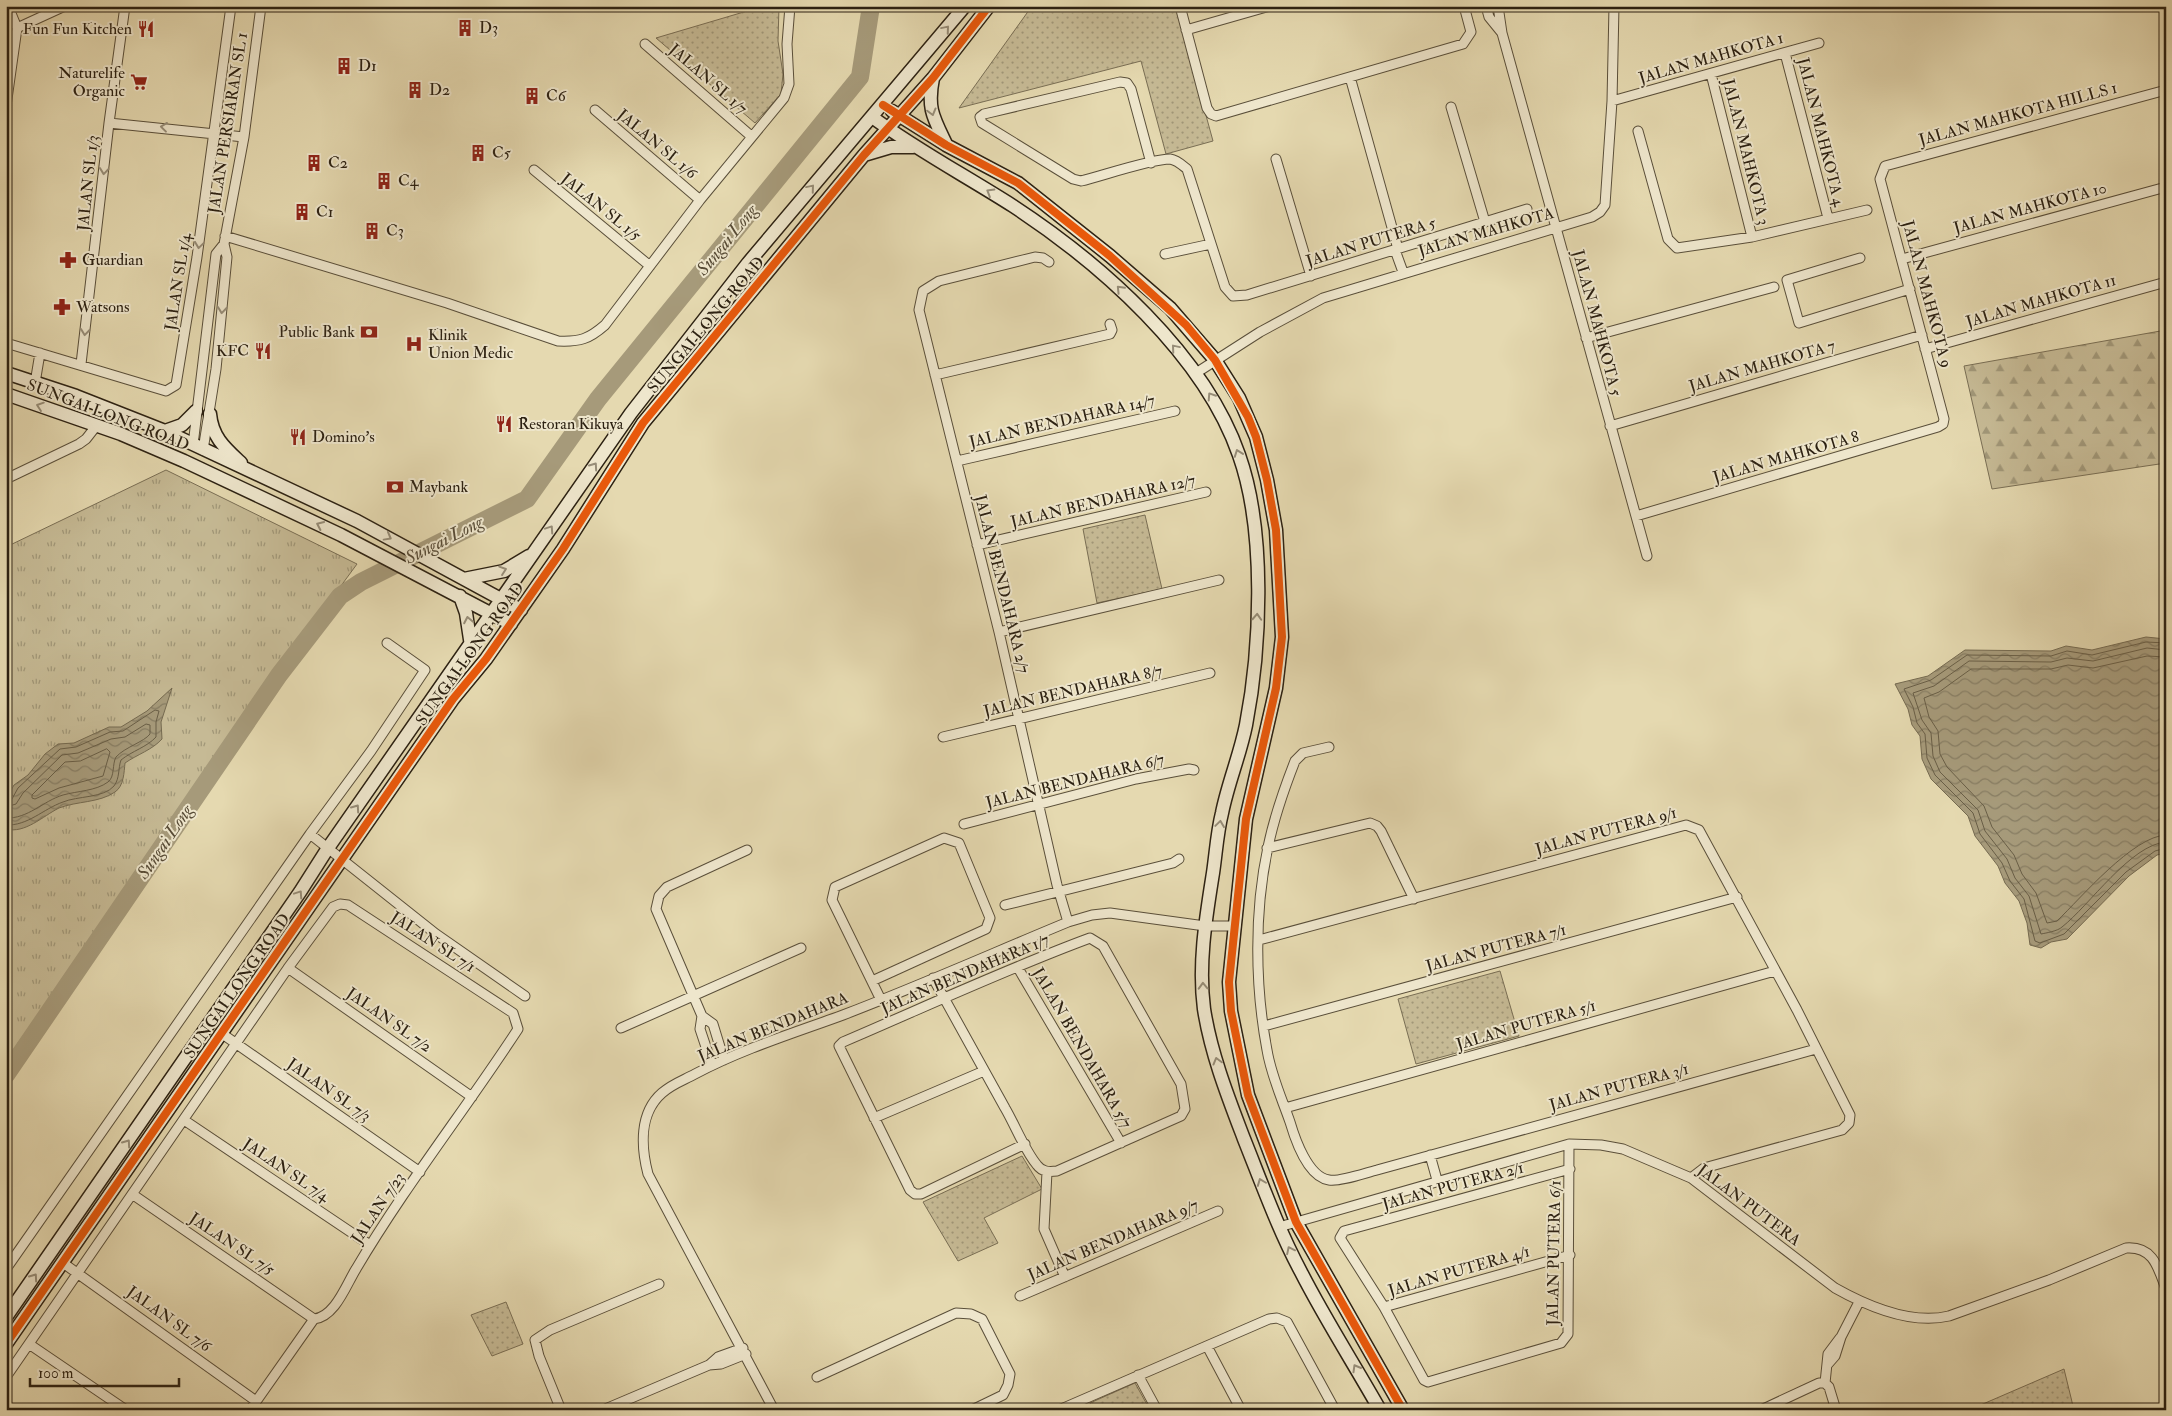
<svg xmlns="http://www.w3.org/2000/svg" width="2172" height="1416" viewBox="0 0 2172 1416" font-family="'IM FELL Double Pica',serif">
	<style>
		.grass { fill: url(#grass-tufts); stroke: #796e54 }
		.forest { fill: url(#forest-firs); stroke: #796e54 }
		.park { fill: url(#park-dots); stroke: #796e54 }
		.water { fill: url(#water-waves); stroke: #756a50 }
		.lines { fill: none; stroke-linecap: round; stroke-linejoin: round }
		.shore { stroke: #695e46; stroke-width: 1 }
		.river { stroke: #a69a7a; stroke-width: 18 }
		.street-casing { stroke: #5a4f3a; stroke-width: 11 }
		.secondary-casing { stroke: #2c2112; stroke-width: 15 }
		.street { stroke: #eee6cc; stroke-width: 9 }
		.secondary { stroke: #eee6cc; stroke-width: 12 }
		.cycleway-casing { stroke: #eee6cc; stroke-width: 11 }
		.cycleway { stroke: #e8590c; stroke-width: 8 }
		.oneway { stroke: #978d78 }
		.labels { text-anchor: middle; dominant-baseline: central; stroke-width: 4; stroke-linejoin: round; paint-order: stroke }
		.poi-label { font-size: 16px; fill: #2c2112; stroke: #eee6cc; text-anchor: start }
		.street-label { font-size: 16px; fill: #2c2112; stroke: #eee6cc }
		.water-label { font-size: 18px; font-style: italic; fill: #574b36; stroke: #eee6cc }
	</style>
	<defs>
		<pattern id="grass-tufts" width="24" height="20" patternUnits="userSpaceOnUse" patternTransform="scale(1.25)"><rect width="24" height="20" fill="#c6ba95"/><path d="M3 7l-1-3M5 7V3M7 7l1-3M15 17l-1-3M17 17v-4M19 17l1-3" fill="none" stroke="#a19778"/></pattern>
		<pattern id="forest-firs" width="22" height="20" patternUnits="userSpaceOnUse" patternTransform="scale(1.25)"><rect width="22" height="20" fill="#c6ba95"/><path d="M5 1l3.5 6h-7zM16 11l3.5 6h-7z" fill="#a19778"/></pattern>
		<pattern id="park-dots" width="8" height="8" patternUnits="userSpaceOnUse" patternTransform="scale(1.25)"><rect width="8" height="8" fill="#c6ba95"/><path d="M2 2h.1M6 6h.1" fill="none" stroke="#a19778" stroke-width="1.8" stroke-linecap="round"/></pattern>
		<pattern id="water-waves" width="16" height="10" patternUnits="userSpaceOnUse" patternTransform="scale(1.25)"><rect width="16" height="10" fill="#a69a7a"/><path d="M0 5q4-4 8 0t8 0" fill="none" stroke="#877d63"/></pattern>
	</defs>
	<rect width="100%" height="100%" fill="#e5d9b0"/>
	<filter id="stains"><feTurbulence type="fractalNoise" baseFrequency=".004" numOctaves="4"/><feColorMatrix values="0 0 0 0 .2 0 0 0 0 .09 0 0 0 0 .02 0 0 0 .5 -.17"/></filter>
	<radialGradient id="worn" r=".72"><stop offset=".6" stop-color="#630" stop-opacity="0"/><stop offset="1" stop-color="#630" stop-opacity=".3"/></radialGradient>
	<path class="grass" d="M166,470l191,94 -94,128 -257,373v-518z"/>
	<path class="forest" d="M2166,330v133l-174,26 -28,-123z"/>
	<path class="park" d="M764,6h15l-1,35 5,33 -2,20 -26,29 -99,-85z
		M1032,6h144l37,135 -47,13 -25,-93 -182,47z
		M1145,515l17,74 -65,14 -14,-74z
		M1500,971l19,65 -103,28 -18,-65z
		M1022,1156l20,33 -58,29 14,25 -40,18 -35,-59z
		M506,1302l17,42 -31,12 -21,-41z
		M2064,1369l10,41h-105z
		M1135,1383l15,27h-57l-3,-7z"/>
	<path class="water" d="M2146,637l20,2v214l-9,2 -28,21 -62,63 -16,3 -10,6 -11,-3 -3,-22 -8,-22 -14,-18 -7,-17 -23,-30 -7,-20 -37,-37 -9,-20 -2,-23 -8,-11 -4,-16 -13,-25 33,-8 37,-26 86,1 15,-5 26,4z
		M172,688l-11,34 1,17c-10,11 -24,15 -37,24 -1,9 -1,23 -10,29 -16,11 -38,9 -56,16 -16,8 -34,26 -53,21v-30l8,-14 14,-10 17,-21 13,-10 16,-1 35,-16h12l26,-16z"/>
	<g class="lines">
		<path class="shore" d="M2166,643l-20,-1 -54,13 -25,-4 -16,5 -84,-1 -36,25 -27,9 9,18 4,16 8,11 2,24 8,17 38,38 7,21 22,29 8,18 14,18 11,42 5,2 24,-9 62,-62 29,-21 11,-3
			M2166,650l-19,-2 -54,13 -26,-3 -16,4 -82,-1 -35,25 -21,7 9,27 9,13 2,23 7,16 38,38 7,21 22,28 8,19 14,18 12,38c5,-1 17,-3 21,-7 27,-21 69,-83 104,-85
			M2166,657l-19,-1 -54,12 -25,-3 -17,4h-80l-32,23 -15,6 5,19 9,14 2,23 7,13 37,39 8,21 22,28 8,19 14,19 11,30 10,-2c24,-23 76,-85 109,-86
			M107,749l3,3 -7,24 -44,12 -24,11 -3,-1v-3l33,-33 15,-1z
			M6,801l6,-2 6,-11 42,-39 16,-2 34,-15 13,-1 32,-21 4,1 -3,11v15c-9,10 -24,14 -35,23 -3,8 -1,18 -7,26 -10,12 -37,10 -51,16 -20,7 -35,24 -57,23
			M6,807l10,-3 7,-11 39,-38 16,-2 33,-14 14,-2 21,-13 4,1v9c-6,8 -25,13 -34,23 -4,7 -1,20 -8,25 -12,9 -31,9 -45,13 -20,6 -35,24 -57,23"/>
		<path class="river" d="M6,1075l273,-400 61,-79 21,-14 166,-83 71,-100 262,-322 11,-71"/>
		<g class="street-casing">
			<path id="street" d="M1180,6l27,102 4,6 5,2 247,-72 8,-12 -7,-26
				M1486,6l3,11 13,16
				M1498,6l4,27 145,523
				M17,28l48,-22
				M1186,30l84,-24
				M645,44l106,92
				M1785,53l43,165
				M1711,74l41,163
				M1350,77l48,172
				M1612,101l207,-58
				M6,106l11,-78 -9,-22
				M1451,107l34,115
				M595,110l105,90
				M109,123l135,14
				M1638,131l30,108 9,9 75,-11 115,-27
				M1276,159l35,117
				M1151,163l-20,-74 -4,-6 -7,-1 -136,32 -4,3 2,6 91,56 8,2c21,-5 70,-22 89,-22 7,1 12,6 17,10l38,118 8,9 14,-1 280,-86
				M534,170l116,96
				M225,236l222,67 111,38c22,1 31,-2 47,-16l95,-125 84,-102 5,-14 -2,-40 3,-38
				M1395,250l8,22
				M1165,254l46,-10
				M1860,258l-73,22 12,43 111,-34
				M1902,259l264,-72
				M1049,262l-6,-4 -8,-1 -96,24 -16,10 -4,19 80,322 58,253 11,37
				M1586,338l188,-51
				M6,343l160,48 10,-6 21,-128 34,-251
				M1925,349l241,-67
				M81,364l28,-241 16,-117
				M1196,373l64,-41 63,-34 269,-81 8,-5 5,-7 7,-104 2,-95
				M935,375l175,-41 2,-4 -2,-6
				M35,383l5,-30
				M1610,426l312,-91
				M193,445l23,-191 8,-10
				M203,450l13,-81 11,-112 -3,-13 20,-107 17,-131
				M957,461l218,-50
				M6,479l73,-35 7,-5 11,-14
				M1636,516l302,-89 5,-3 1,-5 -64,-240 5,-13 281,-76
				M977,545l229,-53
				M999,632l220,-52
				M943,737l267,-64
				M1329,747l-26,6 -8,8c-11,28 -21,57 -27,86 -14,65 -13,139 -1,203 4,25 15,49 23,72 5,17 18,55 39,58 11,2 36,-7 48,-10l439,-121
				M964,824l172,-45 53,-10 5,1
				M310,834l126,100 89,62
				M1267,848l103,-25 7,3 4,5 33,68
				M1005,905l168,-42 6,-4
				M1259,940l427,-115 13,5 98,180 53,105 -1,8 -7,7 -138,38 -13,10
				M288,968l184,129
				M1018,968l103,175
				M933,978c24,44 48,87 72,130 10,17 20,43 32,57 5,7 12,7 20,6l124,-55 4,-7 -4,-25 -78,-138 -13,-8c-84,31 -165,69 -247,104l-4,4 71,144 5,4h6l104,-50
				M872,981l114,-52 4,-11 -31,-75 -15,-5 -109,49 -3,13 49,100
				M702,1016l11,8 11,36
				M1264,1026l473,-129
				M621,1028l180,-80
				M221,1033l199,139
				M712,1065l-12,-36 2,-13 -46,-107 3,-13 8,-9 80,-37
				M1285,1108l490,-137
				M874,1118l110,-47
				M184,1120l186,125
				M1569,1144l-1,190 -7,9 -133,39 -4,-2 -40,-73 -44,-69 4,-7 226,-62
				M1430,1155l7,25
				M1047,1172l-3,57 21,48
				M132,1194l182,125
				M1279,1227l290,-83 32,1 22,4 68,29 144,110c32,18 76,37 114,28l100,-36 77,-32c27,-2 32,19 40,41
				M63,1263l193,138
				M6,1269l304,-435 61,-83 54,-81 -38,-27
				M1020,1296l198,-85
				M1384,1307l186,-52
				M29,1344l97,66
				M1207,1346l34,64
				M1828,1364l7,-8 6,-19 18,-35
				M709,1365l9,-8 25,-9
				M1138,1375l19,35
				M6,1377l282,-409 45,-61 7,-3 8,1 165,108 5,16c-53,81 -113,157 -162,240 -10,16 -21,48 -42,50l-64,91
				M817,1377l139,-64 15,1 11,5 28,55 -2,11 -5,10 -31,15
				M1825,1383l3,-29 12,-16
				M1825,1383l4,4 7,23
				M561,1410l-22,-54 -4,-16 15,-10 109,-46
				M603,1410l106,-45 12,-1 25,-10
				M774,1410l-126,-236c-7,-27 -9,-61 14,-81 10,-9 22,-13 33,-19 47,-25 99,-41 148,-59 76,-29 150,-62 225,-93l24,-7 18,-2 95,13h30
				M1059,1410l210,-91 8,-1 10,4 48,88
				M1761,1410l58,-27h6"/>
		</g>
		<g class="secondary-casing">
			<path id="secondary" d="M933,78c-6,30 0,39 13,66
				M892,111l54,34 72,38 92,73 60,52 45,52 24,38 17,39 11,43 9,50 6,107 -6,51 -30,131 -17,163 2,29 17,84 48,127 107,188
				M872,117c45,33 94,59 141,89 87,57 191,148 226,249 27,76 22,192 7,270 -6,30 -18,58 -24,88 -5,20 -6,40 -9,60 -7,44 -15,91 -9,136 7,45 24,88 40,130 18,45 34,90 57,133 24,47 53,92 79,138
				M864,155l27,-8h22
				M6,373l70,23 89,35 192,90 164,89
				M6,394l115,40 63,27 157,74 170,89
				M210,414c2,23 15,34 31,49
				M165,431l17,-6 14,-14
				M464,579l40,-8 25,-15
				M460,596l6,17 5,33
				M6,1317l294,-425 28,-44 303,-435 117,-150 217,-257
				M6,1344l447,-645 33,-40 77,-110 80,-126 221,-268 69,-77 56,-72"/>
		</g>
		<use href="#street" class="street"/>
		<use href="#secondary" class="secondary"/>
		<g class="cycleway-casing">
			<path id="cycleway" d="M883,105l63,40 72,38 92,73 76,69 29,35 33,57 8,20 11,43 9,50 6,107 -6,51 -30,131 -17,163 2,29 17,84 48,127 107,188
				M6,1344l447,-645 33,-40 77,-110 80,-126 221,-268 69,-77 56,-72"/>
		</g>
		<use href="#cycleway" class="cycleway"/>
	</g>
	<defs><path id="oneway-chevron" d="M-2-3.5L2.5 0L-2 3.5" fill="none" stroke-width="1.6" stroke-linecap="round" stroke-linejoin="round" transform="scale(1.25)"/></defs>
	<g class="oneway">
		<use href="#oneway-chevron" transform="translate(946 29) rotate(-50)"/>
		<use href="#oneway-chevron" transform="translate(932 112) rotate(75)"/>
		<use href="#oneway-chevron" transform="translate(164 127) rotate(-173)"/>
		<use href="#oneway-chevron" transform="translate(104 171) rotate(96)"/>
		<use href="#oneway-chevron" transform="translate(811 188) rotate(-50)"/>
		<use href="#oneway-chevron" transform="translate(990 192) rotate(-149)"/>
		<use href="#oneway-chevron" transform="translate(199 245) rotate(98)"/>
		<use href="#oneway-chevron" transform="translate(1120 289) rotate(-134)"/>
		<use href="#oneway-chevron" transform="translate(222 310) rotate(96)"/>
		<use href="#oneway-chevron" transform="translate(85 332) rotate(97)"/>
		<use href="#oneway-chevron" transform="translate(1175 348) rotate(-130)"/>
		<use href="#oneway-chevron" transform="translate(1211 396) rotate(-123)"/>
		<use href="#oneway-chevron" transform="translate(40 406) rotate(-161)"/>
		<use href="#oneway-chevron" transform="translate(1238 453) rotate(-110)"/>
		<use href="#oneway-chevron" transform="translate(594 466) rotate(-55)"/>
		<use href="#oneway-chevron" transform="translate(320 525) rotate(-155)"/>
		<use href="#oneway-chevron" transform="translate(550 529) rotate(-56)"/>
		<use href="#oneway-chevron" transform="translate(388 537) rotate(29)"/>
		<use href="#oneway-chevron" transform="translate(503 570) rotate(-19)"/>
		<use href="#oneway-chevron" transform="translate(1257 617) rotate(-87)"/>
		<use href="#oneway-chevron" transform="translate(468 620) rotate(-101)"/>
		<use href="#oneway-chevron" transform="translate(356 808) rotate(-55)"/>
		<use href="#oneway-chevron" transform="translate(1220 824) rotate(-82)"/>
		<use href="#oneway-chevron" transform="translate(299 894) rotate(-56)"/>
		<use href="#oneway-chevron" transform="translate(1203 986) rotate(-92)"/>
		<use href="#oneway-chevron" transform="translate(1217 1061) rotate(-105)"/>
		<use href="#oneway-chevron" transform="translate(127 1143) rotate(-55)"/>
		<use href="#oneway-chevron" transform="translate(1261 1182) rotate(-111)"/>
		<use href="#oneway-chevron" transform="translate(1290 1250) rotate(-116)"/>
		<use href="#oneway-chevron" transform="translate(34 1277) rotate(-55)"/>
		<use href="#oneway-chevron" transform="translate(1356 1368) rotate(-120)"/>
	</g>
	<defs>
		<g id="building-bare" transform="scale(1.35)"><path d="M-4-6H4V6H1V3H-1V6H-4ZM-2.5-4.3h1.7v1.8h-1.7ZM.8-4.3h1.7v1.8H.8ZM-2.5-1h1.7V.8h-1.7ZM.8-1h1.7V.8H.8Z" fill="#8f2418" stroke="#eee6cc" stroke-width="2.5" paint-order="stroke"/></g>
		<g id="restaurant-bare" transform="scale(1.35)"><path d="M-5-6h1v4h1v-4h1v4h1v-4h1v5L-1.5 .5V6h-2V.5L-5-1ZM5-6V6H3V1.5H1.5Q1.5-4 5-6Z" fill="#8f2418" stroke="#eee6cc" stroke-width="2.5" paint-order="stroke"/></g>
		<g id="supermarket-bare" transform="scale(1.35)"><path d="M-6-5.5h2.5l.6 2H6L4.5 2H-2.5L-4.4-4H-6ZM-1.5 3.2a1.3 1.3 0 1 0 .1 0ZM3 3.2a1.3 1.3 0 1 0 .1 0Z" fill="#8f2418" stroke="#eee6cc" stroke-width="2.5" paint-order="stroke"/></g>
		<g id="pharmacy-bare" transform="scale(1.35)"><path d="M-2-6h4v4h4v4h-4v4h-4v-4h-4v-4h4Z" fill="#8f2418" stroke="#eee6cc" stroke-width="2.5" paint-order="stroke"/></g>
		<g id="bank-bare" transform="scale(1.35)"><path d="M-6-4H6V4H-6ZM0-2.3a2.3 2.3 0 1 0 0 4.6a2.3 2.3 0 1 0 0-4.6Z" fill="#8f2418" stroke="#eee6cc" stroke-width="2.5" paint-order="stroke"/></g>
		<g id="hospital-bare" transform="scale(1.35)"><path d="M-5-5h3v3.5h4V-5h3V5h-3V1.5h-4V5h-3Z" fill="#8f2418" stroke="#eee6cc" stroke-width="2.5" paint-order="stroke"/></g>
	</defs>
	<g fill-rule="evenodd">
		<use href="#building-bare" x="465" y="28"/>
		<use href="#restaurant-bare" x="146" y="29"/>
		<use href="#building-bare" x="344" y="66"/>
		<use href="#supermarket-bare" x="139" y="82"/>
		<use href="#building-bare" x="415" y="90"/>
		<use href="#building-bare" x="532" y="96"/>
		<use href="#building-bare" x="478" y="153"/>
		<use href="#building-bare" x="314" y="163"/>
		<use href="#building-bare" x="384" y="181"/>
		<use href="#building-bare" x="302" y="212"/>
		<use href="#building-bare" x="372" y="231"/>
		<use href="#pharmacy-bare" x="68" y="260"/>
		<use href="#pharmacy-bare" x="62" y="307"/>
		<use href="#bank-bare" x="369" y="332"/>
		<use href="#hospital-bare" x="414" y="344"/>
		<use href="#restaurant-bare" x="263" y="351"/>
		<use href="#restaurant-bare" x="504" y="424"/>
		<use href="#restaurant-bare" x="298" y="437"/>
		<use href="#bank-bare" x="395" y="487"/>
	</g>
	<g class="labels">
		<g class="poi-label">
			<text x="479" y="28">D3</text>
			<text x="132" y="29" text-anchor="end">Fun Fun Kitchen</text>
			<text x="358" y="66">D1</text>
			<text x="125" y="73" text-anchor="end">Naturelife<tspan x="125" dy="18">Organic</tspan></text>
			<text x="429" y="90">D2</text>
			<text x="546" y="96">C6</text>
			<text x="492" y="153">C5</text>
			<text x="328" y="163">C2</text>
			<text x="398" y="181">C4</text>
			<text x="316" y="212">C1</text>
			<text x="386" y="231">C3</text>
			<text x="82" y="260">Guardian</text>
			<text x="76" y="307">Watsons</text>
			<text x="355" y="332" text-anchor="end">Public Bank</text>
			<text x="428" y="335">Klinik<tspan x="428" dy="18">Union Medic</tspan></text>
			<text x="249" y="351" text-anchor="end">KFC</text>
			<text x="518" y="424">Restoran Kikuya</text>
			<text x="312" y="437">Domino's</text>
			<text x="409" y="487">Maybank</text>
		</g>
		<g class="street-label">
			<text transform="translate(1711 58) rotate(-16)">JALAN MAHKOTA 1</text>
			<text transform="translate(708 79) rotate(41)">JALAN SL 1/7</text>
			<text transform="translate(2018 114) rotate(-15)">JALAN MAHKOTA HILLS 1</text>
			<text transform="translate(228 123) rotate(-81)">JALAN PERSIARAN SL 1</text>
			<text transform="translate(1821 132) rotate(76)">JALAN MAHKOTA 4</text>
			<text transform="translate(657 144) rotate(40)">JALAN SL 1/6</text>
			<text transform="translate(1746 152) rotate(76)">JALAN MAHKOTA 3</text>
			<text transform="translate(88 183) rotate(-84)">JALAN SL 1/3</text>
			<text transform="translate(601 207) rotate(39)">JALAN SL 1/5</text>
			<text transform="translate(2030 208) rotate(-15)">JALAN MAHKOTA 10</text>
			<text transform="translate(1486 232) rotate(-16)">JALAN MAHKOTA</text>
			<text transform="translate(1371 242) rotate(-17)">JALAN PUTERA 5</text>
			<text transform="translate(178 282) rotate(-81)">JALAN SL 1/4</text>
			<text transform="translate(1927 294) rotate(75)">JALAN MAHKOTA 9</text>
			<text transform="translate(2041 301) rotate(-16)">JALAN MAHKOTA 11</text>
			<text transform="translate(1597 323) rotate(75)">JALAN MAHKOTA 5</text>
			<text transform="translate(706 325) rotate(-50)">SUNGAI LONG ROAD</text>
			<text transform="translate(1762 366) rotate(-16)">JALAN MAHKOTA 7</text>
			<text transform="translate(108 415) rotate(21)">SUNGAI LONG ROAD</text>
			<text transform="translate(1062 421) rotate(-13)">JALAN BENDAHARA 14/7</text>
			<text transform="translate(1786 457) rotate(-16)">JALAN MAHKOTA 8</text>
			<text transform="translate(1103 501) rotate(-13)">JALAN BENDAHARA 12/7</text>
			<text transform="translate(1002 584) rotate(76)">JALAN BENDAHARA 2/7</text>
			<text transform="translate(470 654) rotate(-54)">SUNGAI LONG ROAD</text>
			<text transform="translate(1073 691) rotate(-13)">JALAN BENDAHARA 8/7</text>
			<text transform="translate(1075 781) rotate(-14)">JALAN BENDAHARA 6/7</text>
			<text transform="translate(1606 831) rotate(-15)">JALAN PUTERA 9/1</text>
			<text transform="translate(433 942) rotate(33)">JALAN SL 7/1</text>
			<text transform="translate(1496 948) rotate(-15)">JALAN PUTERA 7/1</text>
			<text transform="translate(965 974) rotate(-23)">JALAN BENDAHARA 1/7</text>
			<text transform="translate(237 986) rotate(-55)">SUNGAI LONG ROAD</text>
			<text transform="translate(389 1020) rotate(35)">JALAN SL 7/2</text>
			<text transform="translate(1526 1025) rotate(-16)">JALAN PUTERA 5/1</text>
			<text transform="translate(773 1027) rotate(-22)">JALAN BENDAHARA</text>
			<text transform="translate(1082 1048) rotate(60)">JALAN BENDAHARA 5/7</text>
			<text transform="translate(1619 1087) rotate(-15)">JALAN PUTERA 3/1</text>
			<text transform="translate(329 1090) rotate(35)">JALAN SL 7/3</text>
			<text transform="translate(286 1170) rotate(34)">JALAN SL 7/4</text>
			<text transform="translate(1453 1186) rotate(-15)">JALAN PUTERA 2/1</text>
			<text transform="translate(1749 1205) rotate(37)">JALAN PUTERA</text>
			<text transform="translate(378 1208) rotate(-56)">JALAN 7/23</text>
			<text transform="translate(1113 1240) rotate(-23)">JALAN BENDAHARA 9/7</text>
			<text transform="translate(232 1244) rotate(34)">JALAN SL 7/5</text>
			<text transform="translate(1554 1253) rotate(-89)">JALAN PUTERA 6/1</text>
			<text transform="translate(1459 1271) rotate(-16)">JALAN PUTERA 4/1</text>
			<text transform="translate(169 1319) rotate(36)">JALAN SL 7/6</text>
		</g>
		<g class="water-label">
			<text transform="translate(727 240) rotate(-51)">Sungai Long</text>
			<text transform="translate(444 540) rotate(-27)">Sungai Long</text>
			<text transform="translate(165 842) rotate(-56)">Sungai Long</text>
		</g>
	</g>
	<rect width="2172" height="1416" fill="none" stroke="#e5d9b0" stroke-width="25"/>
	<rect x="8" y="8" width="2157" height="1401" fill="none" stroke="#2c2112" stroke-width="2.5"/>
	<rect x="12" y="12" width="2147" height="1391" fill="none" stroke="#2c2112"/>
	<path d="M30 1378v8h149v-8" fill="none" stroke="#2c2112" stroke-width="2.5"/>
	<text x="38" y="1378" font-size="15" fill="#2c2112" stroke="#eee6cc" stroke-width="4" paint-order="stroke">100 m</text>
	<rect width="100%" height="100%" filter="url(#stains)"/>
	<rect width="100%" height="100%" fill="url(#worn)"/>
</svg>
